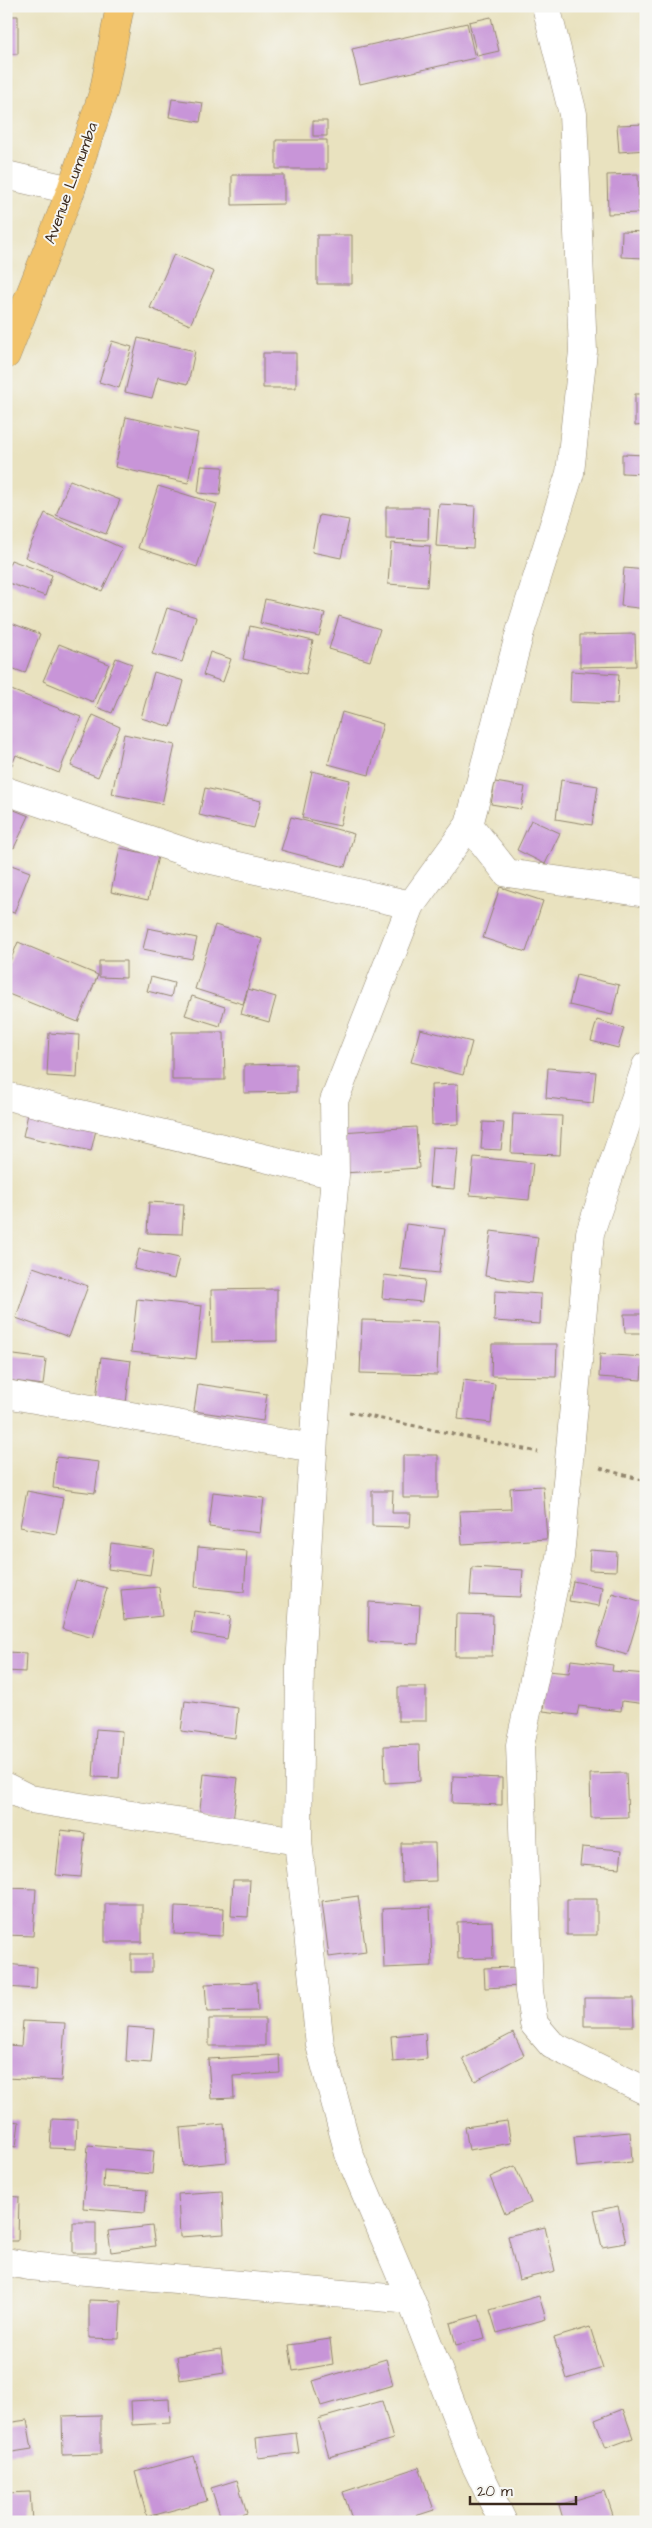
<svg xmlns="http://www.w3.org/2000/svg" width="652" height="2528" viewBox="0 0 652 2528" font-family="'Architects Daughter',sans-serif">
	<style>
		.building { fill: #c895d8 }
		.lines { fill: none; stroke-linecap: round; stroke-linejoin: round }
		.minor-casing { stroke: #92866e; stroke-width: 29 }
		.major-casing { stroke: #92866e; stroke-width: 29 }
		.path { stroke: #92866e; stroke-width: 3; stroke-dasharray: 4 4; stroke-linecap: butt }
		.minor { stroke: #fff; stroke-width: 28 }
		.major { stroke: #f2c36a; stroke-width: 28 }
		.labels { text-anchor: middle; dominant-baseline: central; stroke-width: 4; stroke-linejoin: round; paint-order: stroke }
		.street-label { font-size: 16px; fill: #3b2a1e; stroke: #f6f6f2 }
	</style>
	<rect width="100%" height="100%" fill="#f6f6f2"/>
	<filter id="ink" filterUnits="userSpaceOnUse"><feTurbulence type="fractalNoise" baseFrequency=".02" numOctaves="2"/><feDisplacementMap in="SourceGraphic" scale="10" xChannelSelector="R" yChannelSelector="G"/><feConvolveMatrix kernelMatrix="1 2 1 2 8 2 1 2 1" color-interpolation-filters="sRGB"/></filter>
	<filter id="wash" filterUnits="userSpaceOnUse"><feTurbulence type="fractalNoise" baseFrequency=".0096" numOctaves="4" result="noise"/><feDisplacementMap in="SourceGraphic" scale="20" xChannelSelector="R" yChannelSelector="G"/><feGaussianBlur stdDeviation="1.12" result="paint"/><feColorMatrix in="noise" values="0 0 0 0 0 0 0 0 0 0 0 0 0 0 0 0 0 1.4 0 .05"/><feComposite in="paint" operator="in"/></filter>
	<g filter="url(#wash)">
		<rect width="100%" height="100%" fill="#e9e2bf"/>
		<g id="blocks">
			<path class="building" d="M6,16h12v38h-12z
				M491,17l8,34 -22,5 -8,-34z
				M467,23l8,35 -115,26 -8,-35z
				M172,99l31,4 -3,19 -31,-5z
				M313,121h14v15h-14z
				M646,124v26l-27,2 -2,-27z
				M276,140h51v29h-51z
				M638,174l1,39 -31,1 -1,-39z
				M232,175h52v29l-52,1z
				M622,231l24,1v26l-25,-1z
				M317,235h35v49h-35z
				M174,254l40,18 -24,53 -40,-17z
				M138,338l57,13 -7,33 -30,-7 -6,21 -27,-6z
				M112,341l20,6 -13,41 -20,-6z
				M263,353h33v35h-33z
				M635,394h11v31l-11,1z
				M126,417l72,16 -10,50 -73,-16z
				M622,454l24,1v19l-24,-1z
				M201,466l22,1 -3,28 -22,-2z
				M70,480l50,20 -14,34 -50,-19z
				M158,486l59,18 -20,63 -59,-19z
				M439,504l36,2 -2,42 -37,-2z
				M386,507h43l-1,33 -42,-1z
				M45,513l77,35 -20,43 -77,-34z
				M319,515l30,5 -8,38 -29,-6z
				M391,543l39,3 -3,41 -39,-3z
				M11,560l41,15 -7,21 -39,-14v-10z
				M624,568l22,2v39l-25,-3z
				M265,599l60,14 -6,23 -59,-13z
				M167,608l29,9 -14,45 -30,-8z
				M339,616l41,13 -10,32 -41,-12z
				M6,621l34,13 -15,39 -19,-7z
				M250,626l63,15 -7,33 -63,-15z
				M635,634l1,32 -56,1v-32z
				M59,644l50,20 -16,38 -50,-21z
				M210,652l21,7 -8,23 -20,-7z
				M116,658l16,6 -20,49 -16,-6z
				M571,671l48,3 -2,30 -47,-2z
				M154,672l30,9 -13,46 -30,-9z
				M6,688l75,29 -22,56 -43,-18 -4,10 -6,-2z
				M342,712l41,12 -14,51 -41,-11z
				M93,715l27,12 -22,50 -27,-11z
				M124,734l51,11 -13,59 -50,-10z
				M312,771l38,9 -10,46 -38,-8z
				M561,780l37,6 -6,39 -36,-6z
				M495,782l30,5 -4,22 -30,-5z
				M205,788l56,13 -7,27 -55,-13z
				M7,807l22,9 -15,32 -8,-3z
				M291,817l63,17 -9,33 -64,-17z
				M531,820l29,13 -15,31 -28,-14z
				M120,848l38,8 -10,44 -37,-8z
				M6,863l24,9 -16,41 -8,-3z
				M500,887l43,14 -17,51 -43,-14z
				M215,925l47,14 -19,65 -48,-15z
				M148,928l49,10 -5,21 -49,-10z
				M18,942l80,33 -20,47 -72,-29v-22z
				M99,961h27v17l-27,-1z
				M576,975l43,10 -7,30 -43,-10z
				M151,977l23,6 -3,14 -24,-6z
				M248,989l28,8 -7,25 -28,-8z
				M192,996l33,11 -5,19 -35,-11z
				M597,1020l27,8 -6,20 -27,-7z
				M420,1029l52,13 -9,33 -52,-13z
				M172,1032h52l1,48h-53z
				M49,1033l30,2 -2,43 -30,-2z
				M296,1064v28l-52,1v-28z
				M548,1068l48,4 -3,31 -47,-5z
				M458,1084l1,40 -27,1 -1,-40z
				M28,1114l68,16 -5,21 -68,-15z
				M513,1114l49,2 -2,39 -49,-2z
				M483,1122l21,1 -3,27 -20,-1z
				M416,1127l3,41 -75,5 -3,-41z
				M432,1147l26,2 -4,40 -25,-2z
				M474,1157l59,6 -4,37 -59,-5z
				M149,1202l35,2 -2,30 -35,-1z
				M406,1224l39,5 -6,44 -39,-4z
				M491,1231l47,6 -6,46 -47,-7z
				M139,1249l40,9 -5,21 -40,-10z
				M33,1267l55,19 -19,51 -53,-19z
				M384,1275l41,5 -3,22 -40,-4z
				M277,1289v52l-65,1 -1,-52z
				M495,1291l46,3 -1,30 -46,-3z
				M137,1299l65,7 -6,53 -65,-7z
				M624,1314h22v19h-21z
				M362,1320l77,2 -2,53 -77,-2z
				M492,1344h65l-1,33 -65,-1z
				M6,1354l40,5 -3,26 -37,-5z
				M600,1354l43,3 -2,23 -42,-3z
				M101,1357l30,4 -5,42 -30,-3z
				M463,1380l32,4 -4,39 -33,-4z
				M198,1384l69,10 -4,27 -69,-10z
				M403,1455h35v43h-35z
				M56,1457l43,5 -4,31 -42,-5z
				M543,1486l4,53 -85,5 -2,-33 51,-2 -1,-21z
				M27,1491l36,7 -7,36 -36,-7z
				M372,1491h21l-1,22h19l-1,14 -38,-1z
				M213,1492l51,6 -4,35 -51,-6z
				M111,1543l43,6 -4,26 -42,-6z
				M198,1547l49,4 -3,41 -49,-5z
				M590,1550l27,2 -1,19 -27,-1z
				M472,1567l51,3 -2,27 -51,-2z
				M76,1580l31,8 -14,50 -31,-9z
				M573,1581l29,6 -3,19 -30,-5z
				M159,1587l3,29 -38,4 -3,-30z
				M612,1593l31,9 -16,53 -31,-9z
				M369,1602l51,3 -2,39 -50,-2z
				M194,1611l37,5 -4,23 -36,-6z
				M456,1614l37,1 -1,41h-37z
				M6,1652l20,1 -1,19 -19,-1z
				M571,1660l42,5 -1,6 34,3v30l-24,-3 -1,10 -42,-5 -2,9 -34,-4 4,-40 22,2z
				M398,1687h28v34h-28z
				M185,1701l53,7 -3,30 -54,-7z
				M96,1729l26,2 -3,47 -26,-1z
				M419,1745l1,36 -35,2 -1,-37z
				M626,1773l2,44 -37,1 -1,-44z
				M204,1774l34,4 -5,44 -34,-4z
				M453,1776l49,2v27l-50,-2z
				M61,1830l24,3 -4,44 -25,-2z
				M401,1843h34l1,38 -34,1z
				M582,1847l40,3 -2,18 -40,-3z
				M233,1880h17l-2,37 -17,-1z
				M6,1888l30,1 -3,47 -27,-1z
				M358,1896l8,56 -37,5 -7,-56z
				M567,1899h30v36h-30z
				M105,1904h37v38h-37z
				M175,1906l49,2 -1,28 -49,-2z
				M430,1907l2,59 -48,2 -2,-59z
				M492,1921l1,37 -35,1 -1,-37z
				M131,1954h21v18h-21z
				M6,1964l31,3 -1,22 -30,-2z
				M518,1967l2,19 -35,2 -1,-20z
				M257,1982l1,29 -51,1 -2,-28z
				M584,1998h49l1,28h-50z
				M209,2019h56v27h-56z
				M23,2021l42,2 -4,58 -55,-3 1,-33 14,1z
				M128,2027l26,2 -3,34 -25,-2z
				M425,2033l2,26 -34,3 -2,-26z
				M513,2033l11,22 -49,26 -12,-22z
				M279,2055l1,18 -47,3 1,22 -23,1 -3,-40z
				M52,2119l25,1 -1,29 -26,-1z
				M6,2120l13,2 -3,25 -10,-2z
				M507,2121l4,22 -42,7 -4,-23z
				M224,2124l3,38 -44,4 -3,-38z
				M630,2132l2,30 -55,5 -3,-30z
				M88,2145l66,6 -2,23 -48,-4 -1,17 44,3 -2,23 -62,-5z
				M515,2166l16,37 -26,11 -15,-37z
				M222,2191l2,43 -44,3 -2,-43z
				M6,2196l13,1 -1,44h-12z
				M618,2206l8,37 -24,4 -8,-36z
				M73,2222h23v31h-23z
				M152,2226l3,20 -44,6 -3,-21z
				M545,2227l10,44 -36,9 -11,-44z
				M539,2296l7,23 -49,14 -7,-23z
				M89,2300l32,1 -2,38 -30,-1z
				M479,2315l6,23 -29,7 -6,-22z
				M590,2327l13,41 -36,11 -13,-41z
				M330,2339l3,25 -40,7 -4,-26z
				M221,2349l3,24 -44,7 -3,-24z
				M386,2359l7,26 -72,21 -8,-25z
				M169,2399l1,24 -38,2 -1,-24z
				M382,2401l11,38 -64,18 -11,-38z
				M623,2409l10,29 -27,10 -11,-28z
				M101,2415v39l-38,1 -1,-39z
				M27,2420l5,29 -26,4v-30z
				M296,2433l3,20 -41,5 -2,-20z
				M194,2456l13,45 -60,16 -12,-45z
				M419,2467l15,43 -37,12h-44l-10,-30z
				M237,2480l10,33 -25,8 -11,-33z
				M605,2491l8,24 -23,7h-26l-5,-17z
				M30,2492l2,30h-26v-29z"/>
		</g>
	</g>
	<g filter="url(#ink)">
		<use href="#blocks" fill-opacity="0" stroke="#92866e" stroke-width="1"/>
		<g class="lines">
			<g class="minor-casing">
				<path id="minor" d="M6,175l65,15
					M6,791l197,67 208,47
					M469,825l38,48 139,20
					M646,1066l-56,167 -30,324 -40,188 9,246 5,33 18,21 94,46
					M6,1096l329,79
					M6,1394l307,54
					M6,1787l24,12 268,42
					M6,2262l23,4 382,34
					M503,2522l-29,-60 -63,-162 -62,-146 -29,-109 -22,-204 2,-175 16,-261 19,-230 -1,-74 77,-196 58,-80 51,-193 50,-159 13,-122 -10,-237 -27,-108"/>
			</g>
			<g class="major-casing">
				<path id="major" d="M6,355l65,-165 33,-100 16,-84"/>
			</g>
			<path class="path" d="M349,1412l189,40
				M600,1468l46,13"/>
			<use href="#minor" class="minor"/>
			<use href="#major" class="major"/>
		</g>
	</g>
	<g class="labels">
		<g class="street-label">
			<text transform="translate(71 183) rotate(-70)">Avenue Lumumba</text>
		</g>
	</g>
	<rect width="652" height="2528" fill="none" stroke="#f6f6f2" stroke-width="25"/>
	<path d="M470 2496v8h106v-8" fill="none" stroke="#3b2a1e" stroke-width="2.5"/>
	<text x="477" y="2496" font-size="15" fill="#3b2a1e" stroke="#f6f6f2" stroke-width="4" paint-order="stroke">20 m</text>
</svg>
